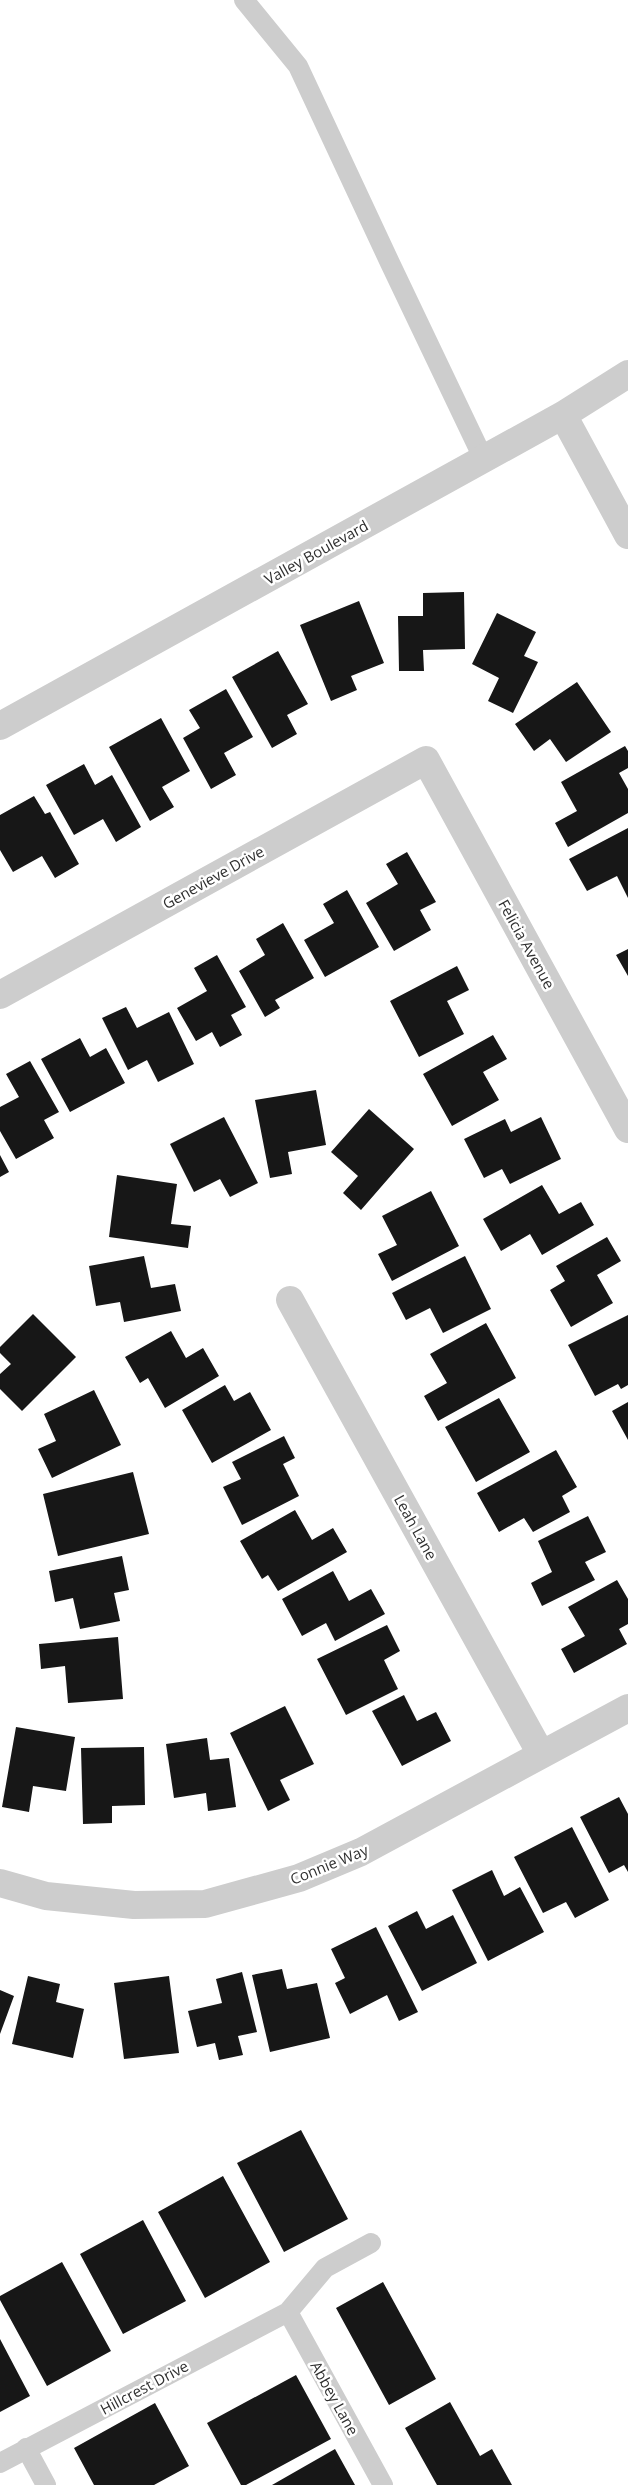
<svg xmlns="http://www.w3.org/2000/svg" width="628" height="2485" viewBox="0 0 628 2485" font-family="'Open Sans',sans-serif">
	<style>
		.building { fill: #171717 }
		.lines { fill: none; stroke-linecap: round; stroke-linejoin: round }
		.service { stroke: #cdcdcd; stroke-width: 20 }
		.minor { stroke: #cdcdcd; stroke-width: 28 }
		.tertiary { stroke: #cdcdcd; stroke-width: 28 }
		.labels { text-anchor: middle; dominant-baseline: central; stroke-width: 5; stroke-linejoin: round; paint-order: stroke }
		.street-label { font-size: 15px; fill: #303030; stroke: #fff }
	</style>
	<rect width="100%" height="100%" fill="#fff"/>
	<path class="building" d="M464,592l1,57 -42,1 1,21h-25l-1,-55h25v-23z
		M359,601l25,62 -33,13 6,14 -26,11 -31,-76z
		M497,613l39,19 -12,24 14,6 -25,51 -25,-12 11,-23 -27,-14z
		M278,651l30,53 -21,11 10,19 -25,14 -40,-71z
		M577,682l34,50 -45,30 -16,-23 -16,12 -19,-27z
		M226,689l27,48 -29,16 12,22 -25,14 -28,-51 17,-10 -11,-18z
		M161,718l29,53 -28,16 12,20 -24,14 -41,-74z
		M625,746l3,5v17l-9,5 9,16v24l-60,34 -13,-24 22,-12 -16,-29z
		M84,764l11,21 17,-10 29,52 -25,15 -13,-23 -29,16 -28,-50z
		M34,796l11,18 5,-2 29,52 -24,14 -13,-22 -29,16 -13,-22v-35z
		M628,828v70l-11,-22 -30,15 -18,-32z
		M407,852l29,50 -16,8 11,20 -37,21 -28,-48 32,-19 -12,-20z
		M347,890l32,57 -54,30 -21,-37 30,-17 -11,-19z
		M283,923l31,55 -39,22 5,8 -15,9 -26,-46 26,-16 -9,-16z
		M628,949v27l-12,-21z
		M217,955l29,52 -15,8 11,20 -22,12 -8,-15 -16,9 -19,-33 30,-17 -13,-23z
		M457,966l12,24 -22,11 17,33 -45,23 -29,-56z
		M126,1007l11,21 32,-16 25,52 -36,18 -11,-22 -19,10 -26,-52z
		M493,1035l14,24 -24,13 16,28 -47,26 -29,-52z
		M80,1038l10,19 16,-9 19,35 -55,29 -29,-53z
		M30,1061l29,51 -15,8 10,18 -38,21 -16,-28v-24l19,-10 -13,-23z
		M316,1090l10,55 -38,7 4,22 -22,4 -15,-78z
		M369,1109l45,40 -53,61 -18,-17 15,-17 -27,-24z
		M224,1117l34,66 -28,14 -10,-18 -26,13 -24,-48z
		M541,1117l20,42 -51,25 -8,-15 -18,9 -20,-39 41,-20 6,13z
		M0,1155l9,17 -9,5z
		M117,1175l60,9 -6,40 20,2 -3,22 -79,-11z
		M542,1185l17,29 22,-12 13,23 -52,30 -12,-21 -29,17 -18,-32z
		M431,1191l28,55 -67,35 -14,-27 19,-9 -15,-29z
		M607,1237l14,24 -24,14 16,28 -42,24 -21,-37 15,-9 -9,-15z
		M144,1256l7,32 24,-4 6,27 -57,11 -4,-20 -24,4 -7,-40z
		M465,1256l26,53 -48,24 -13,-25 -24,12 -14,-27z
		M33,1314l43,43 -54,54 -22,-22v-15l11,-10 -11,-11v-6z
		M628,1315v70l-7,4 -3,-5 -23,12 -27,-51z
		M486,1323l30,55 -78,43 -14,-25 23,-13 -17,-29z
		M171,1331l15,27 17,-10 16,28 -54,32 -17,-30 -8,5 -15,-26z
		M225,1385l9,16 16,-9 21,38 -59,33 -30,-53z
		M94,1390l27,55 -69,33 -14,-29 18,-8 -12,-27z
		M499,1398l31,54 -54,30 -31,-55z
		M628,1402v38l-16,-29z
		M284,1436l11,22 -12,6 16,32 -57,29 -19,-38 18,-8 -9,-17z
		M556,1450l21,37 -15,9 8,16 -37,20 -9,-14 -25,14 -22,-39z
		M133,1472l16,62 -91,22 -15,-62z
		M295,1510l17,30 21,-12 14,24 -69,39 -10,-16 -6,4 -22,-38z
		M588,1516l18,36 -21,10 10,18 -53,26 -11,-23 21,-11 -14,-31z
		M122,1556l7,34 -15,3 6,28 -40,8 -7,-31 -18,4 -6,-31z
		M333,1571l16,30 22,-12 14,25 -50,27 -9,-18 -24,13 -20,-37z
		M617,1580l11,19v25l-9,5 8,15 -53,29 -13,-24 24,-13 -17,-29z
		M387,1625l13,26 -16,9 14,29 -52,26 -29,-56z
		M118,1637l5,62 -55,4 -3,-37 -24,3 -2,-25z
		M404,1695l13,26 19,-9 15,29 -49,25 -30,-55z
		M285,1706l29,58 -34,16 10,20 -22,11 -38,-78z
		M16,1727l59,10 -9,54 -33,-5 -4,26 -27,-5z
		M207,1738l3,22 19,-2 7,49 -28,4 -2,-18 -32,5 -8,-54z
		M144,1747l1,58 -33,1v17l-29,1 -2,-76z
		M619,1797l9,17v58l-4,-7 -15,8 -29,-56z
		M572,1827l37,73 -34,18 -9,-16 -23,11 -29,-56z
		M492,1870l12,26 16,-9 24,45 -56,29 -36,-71z
		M417,1911l9,18 27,-14 24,48 -55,28 -34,-65z
		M376,1927l42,85 -19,9 -12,-26 -37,19 -15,-31 10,-5 -14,-29z
		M282,1969l5,20 30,-6 13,55 -60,14 -18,-77z
		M242,1972l15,60 -19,4 5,19 -24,5 -4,-17 -18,4 -9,-36 34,-8 -6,-24z
		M28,1976l32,8 -4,18 28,7 -11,49 -61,-14z
		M169,1976l10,77 -55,6 -10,-76z
		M0,1990l14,6 -14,38z
		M301,2130l47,89 -64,33 -47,-89z
		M223,2176l47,86 -65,36 -47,-86z
		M143,2220l43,81 -63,33 -43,-80z
		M62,2262l49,89 -64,35 -47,-86v-4z
		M383,2282l53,97 -47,26 -53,-97z
		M0,2339l30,57 -30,16z
		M296,2375l35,64 -85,46h-5l-34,-62z
		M450,2402l30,54 12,-7 20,36h-75l-32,-57z
		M155,2403l34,63 -35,19h-60l-20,-37z
		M335,2449l20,36h-83z"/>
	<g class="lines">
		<path class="service" d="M244,0l54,66 92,197 94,197
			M288,2312l95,173
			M26,2448l20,37
			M0,2463l288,-151 37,-44 46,-25"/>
		<path class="minor" d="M0,995l426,-235 202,369
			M290,1300l251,454
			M0,1883l46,13 88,9 71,-1 94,-26 62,-26 267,-144"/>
		<path class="tertiary" d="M563,415l65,120
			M0,726l563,-311 65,-41"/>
	</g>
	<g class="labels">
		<g class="street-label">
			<text transform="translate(316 552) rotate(-29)">Valley Boulevard</text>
			<text transform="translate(213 877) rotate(-29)">Genevieve Drive</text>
			<text transform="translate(527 944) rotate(61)">Felicia Avenue</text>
			<text transform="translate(416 1527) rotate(61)">Leah Lane</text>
			<text transform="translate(329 1864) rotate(-22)">Connie Way</text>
			<text transform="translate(144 2387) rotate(-28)">Hillcrest Drive</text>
			<text transform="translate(335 2398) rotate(61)">Abbey Lane</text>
		</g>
	</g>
</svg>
